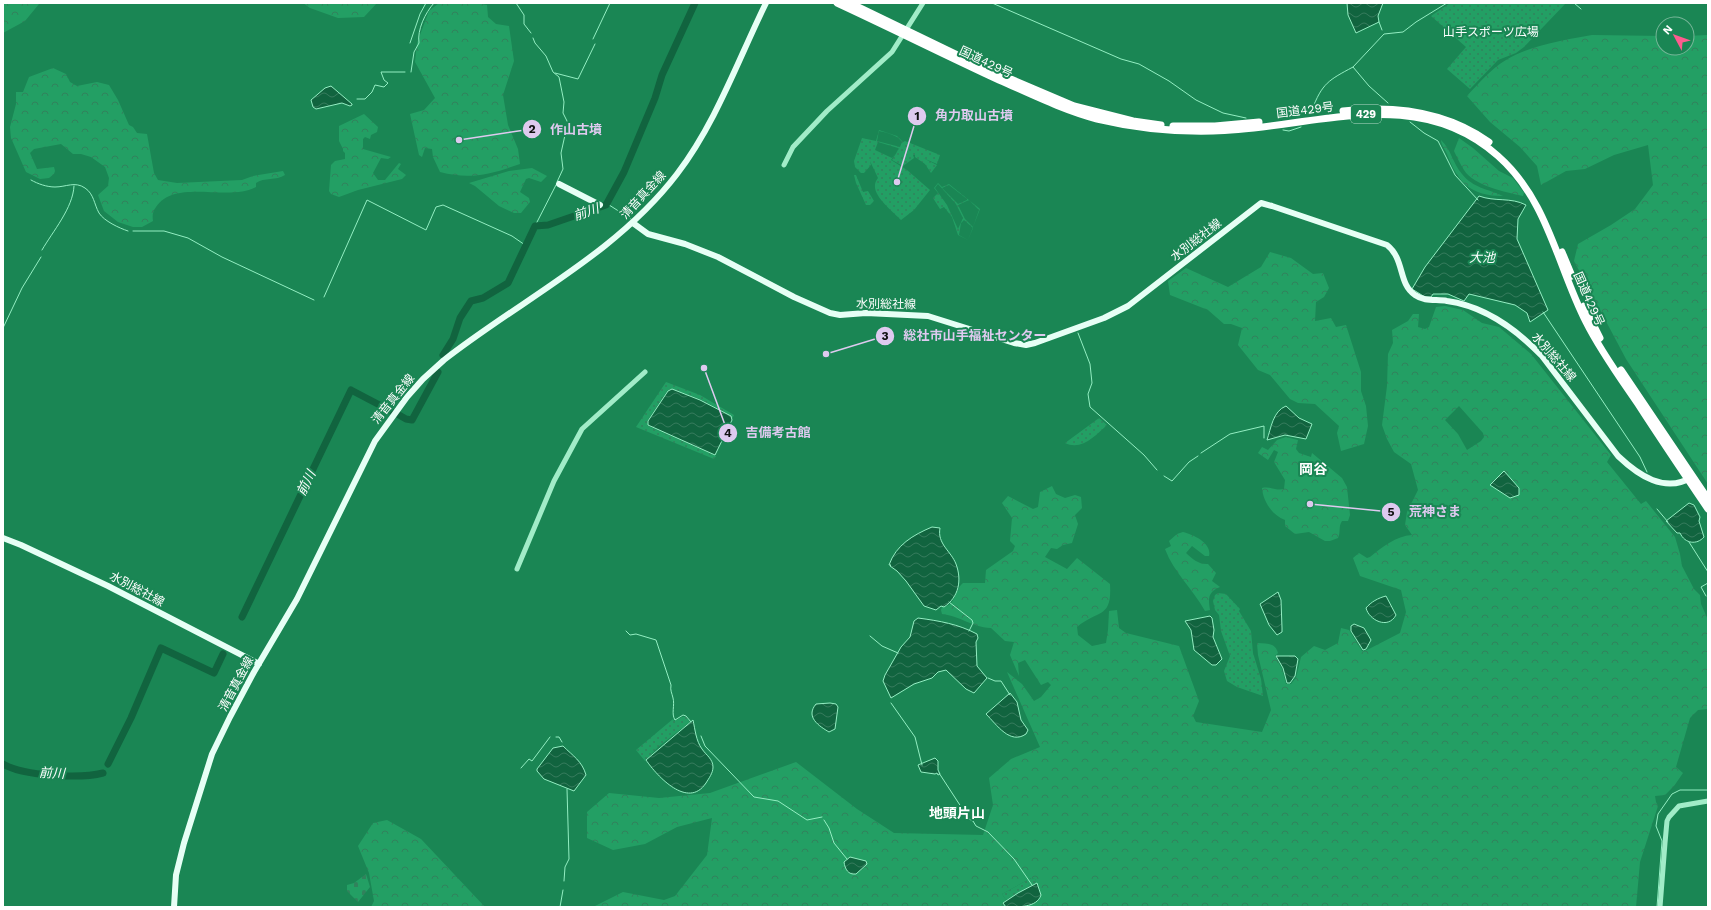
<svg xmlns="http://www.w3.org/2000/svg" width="1711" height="910" viewBox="0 0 1711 910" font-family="'Work Sans','Noto Sans JP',sans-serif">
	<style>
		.green { fill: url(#green-dots); fill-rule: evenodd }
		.forest { fill: url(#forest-crowns); fill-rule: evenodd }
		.cemetery { fill: url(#cemetery-stones) }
		.water { fill: url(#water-waves); stroke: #93eec2 }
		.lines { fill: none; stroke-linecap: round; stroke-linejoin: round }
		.stream { stroke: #93eec2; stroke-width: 1 }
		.river { stroke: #11643f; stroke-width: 7 }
		.minor { stroke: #a1ecc8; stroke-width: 5 }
		.major { stroke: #e6fff5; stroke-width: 6 }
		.highway { stroke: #fff; stroke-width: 7 }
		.labels { text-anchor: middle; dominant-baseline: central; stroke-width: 4; stroke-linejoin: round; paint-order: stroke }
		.shield { fill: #1a8654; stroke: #badbcc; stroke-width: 1 }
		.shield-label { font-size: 11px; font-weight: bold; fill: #fff }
		.park-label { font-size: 12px; fill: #fcfffe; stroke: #1a8654 }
		.street-label { font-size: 12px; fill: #fff; stroke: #1a8654 }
		.water-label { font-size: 13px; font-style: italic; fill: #fbfefd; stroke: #1a8654 }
		.quarter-label { font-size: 14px; font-weight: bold; fill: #fff; stroke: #1a8654 }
		.leader { fill: none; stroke: #decaef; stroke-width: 1.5 }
		.callout-dot { fill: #decaef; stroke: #1a8654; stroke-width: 1.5 }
		.mark-label { font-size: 12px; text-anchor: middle; font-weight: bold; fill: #111 }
		.callout-label { font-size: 13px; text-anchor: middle; font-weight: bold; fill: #decaef; stroke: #1a8654; stroke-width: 4; stroke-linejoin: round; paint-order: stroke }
	</style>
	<defs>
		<pattern id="green-dots" width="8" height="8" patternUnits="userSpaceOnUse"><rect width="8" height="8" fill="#239f64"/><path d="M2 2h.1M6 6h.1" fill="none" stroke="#31825c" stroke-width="1.8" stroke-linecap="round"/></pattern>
		<pattern id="forest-crowns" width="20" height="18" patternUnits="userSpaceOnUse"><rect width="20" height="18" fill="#239f64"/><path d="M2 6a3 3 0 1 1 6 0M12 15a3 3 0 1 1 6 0" fill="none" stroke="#31825c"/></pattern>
		<pattern id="cemetery-stones" width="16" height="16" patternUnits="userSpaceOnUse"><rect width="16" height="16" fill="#239f64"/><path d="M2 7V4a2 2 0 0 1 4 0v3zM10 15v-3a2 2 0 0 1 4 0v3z" fill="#31825c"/></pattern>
		<pattern id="water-waves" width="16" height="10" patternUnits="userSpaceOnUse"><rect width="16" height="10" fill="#11643f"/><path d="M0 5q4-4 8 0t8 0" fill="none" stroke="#357b5c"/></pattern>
	</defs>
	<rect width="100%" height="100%" fill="#1a8654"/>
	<path class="green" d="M1450,3h116l-42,44 -8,6 -18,7 -28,29 -23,-20 19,-22 -35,-31z
		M879,130l18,6 6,6 2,-1 35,14 -3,9 -14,-6 14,7 -6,8 -6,-9 -10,-7v-2h-2l1,3 -11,8 -11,-6 8,-13 -9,13 16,10 23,20 -16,20 -13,10c-9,-10 -35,-28 -23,-42l-8,-17 1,4 -7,8h-3l-6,-6 -1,-6 8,-23 14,3zM879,131c9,2 18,4 23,11l-2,5 -23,-6zM878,142l20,6 1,1 -7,9 -17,-8z
		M854,175h2l7,17 5,-1 6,10 -4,4h-4l-10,-22z
		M938,183l4,4 7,-3 31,25 -12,31 -10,-5 -6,-18 -8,-10 -4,2 -7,-11 5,-5 -4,-5zM938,184l18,20 7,14 -5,11 -11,-24 -12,-17zM949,185l18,14v1l-9,4 -16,-16zM969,200l10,10 -6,17 -8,-8 -7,-14zM964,220l9,8 -5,12 -9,-5 2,-12z
		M666,382l34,13 34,20 -2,4 -2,-4 -30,-16 -28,-10 -5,2 -20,30 1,5 68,30 -2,3 -78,-32z
		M1099,418l8,7c-11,10 -25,26 -42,18z
		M1218,593l8,1 14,15 -1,2 12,20 2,22 8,26 2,17 -26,-9 -10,-6 -3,-10 6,-15 -9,-25 -2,-16 -4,-5 -2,-9 2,-6z
		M682,717h4l4,5 -32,25 -13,14 -9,-11 37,-31 1,2z
		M1031,878l4,1 1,2 -1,2 -29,17 -4,-6z"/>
	<path class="forest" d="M3,3h36v1l-14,17 -22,12z
		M303,3h74l-13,14 -26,1 -28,-10z
		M439,3h37l11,2 1,12 8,7 13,2 5,35 -11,34 5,30 10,24 2,15c-29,10 -49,16 -80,8l-7,-15 -1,-8 -7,-1 -3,9 -3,-2 -9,-41 14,-4 11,-12 -20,-36 2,-19 12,-32z
		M1592,35l71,1v12h24v-12l21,-1v449l-82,-125 -52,-98 4,-17 33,-19 24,-16 18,-24 -5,-40 -34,10 -29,14 -19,2 -25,14 -4,-19 -17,-19 -30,-25 -23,-26c12,-13 24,-27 39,-36 25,-15 58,-20 86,-25z
		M53,68l13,6 4,8 7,4 20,-4 12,3 9,15 11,25 4,2 4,6 10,1 7,39 4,7 19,3 65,-3 11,-4 30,-5 2,4c-9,6 -21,2 -29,8v4c-28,15 -81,-9 -100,20 -3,4 -4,8 -3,14l-11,6h-9l-15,-5 -14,-11 -6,-16 10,-9 1,-8 -4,-11 -14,-10 -10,-3h-8l-12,-10 -27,5 -4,4 7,16 17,-2 1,4 -1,3 -5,4 -9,1 -14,-7 -15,-34 -1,-11 6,-23v-12h7l6,-15z
		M364,114l14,13 -1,5 -6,3 -1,4 -5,-2 -2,2v10l28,8 -3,2 -7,-1 -8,15 5,7h7l14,-17 2,1 -3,5 8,6 -4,4 -44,11 -19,7 -8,-3 -2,-3 2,-26 4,-4 10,-2v-6l-2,-2v-2l-4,-8v-15z
		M1459,138l14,10 26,23 14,7 11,15 -1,3c-17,-4 -49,-10 -59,-26 -4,-6 -7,-13 -10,-19z
		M1441,140c10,9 12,24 21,34 11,14 26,15 41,22 -32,0 -45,-13 -56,-42 -2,-5 -6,-9 -6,-14z
		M532,168l15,8 -6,6 -12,-4 -3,1 -6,13 9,6 1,4 -9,11h-7l-15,-7 -24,-20 -6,-3 40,-12z
		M1270,252l21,6 22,16 10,-1 6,15 -5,9 -8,5 -1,19 16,-3 5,9 10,-2 15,47v19l5,15 2,20 -4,18 -23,7 -4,-18 2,-7 -24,-22 -17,-1 -8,-4 -20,-24 -12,-5 -20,-25 4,-17 -11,-4h-7l-16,-14 -38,-15 -2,-14 18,-13 42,19 33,-20z
		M1445,306l18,4 19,13 17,4 32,27 80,101 -4,7 34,42 5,-3 29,36 5,17 2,12 12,23 6,6 1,9 7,16v89l-10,1 -8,8 -14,49 7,6 -9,13 -9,9 -10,1 1,6 2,4 -18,56 -4,45h-619c9,-2 16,-2 23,-9v-7l-2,-4 -28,10 -7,6 3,4h-413l30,-15 41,8 11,-4 32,-41 5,-37 -35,9 -32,17 -32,6 -26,-12v-26l22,-19 50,5 51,-5 86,-31 61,47 37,24 89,2 10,-30 -4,-27 22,-19 29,-12 -33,-75 15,12 12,17 7,-4 10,-12 -3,-3 -7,3 -16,-25 -7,3 1,13 -9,-21 4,-13 -9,-1 -14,-13c-20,-1 -30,-12 -49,-14l-1,-4 1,-3c15,-1 12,-17 21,-24h22l1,-13 27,-19 2,-5 -5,-5 2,-23 -10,-15 6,-7 25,13 5,-2 2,-15 12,-6 4,8 9,4 10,-3 6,2 1,11 -7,7 3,9 -6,19 -9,2 -6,4 -6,-1 -6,9 22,12 10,-11 33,26c2,35 -11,25 -33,43l1,8 14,11 14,-3 2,-13 1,-19 8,-1 2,18 7,5 53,13 20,55 -6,15 3,6 66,10 9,-22 -13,-55 -1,-12c10,1 18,-1 21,10l-3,3 7,13 4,15h5l5,-6 5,-21 13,-11 11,4 13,-7 3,-15 8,2 13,21 5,-1 33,-17 6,-21 -5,-22 -41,-14 -7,-18 6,-5 8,5 3,-1c12,-10 26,-21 42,-22l-7,-10 2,-13 11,-22 -7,-26 -17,-12 -7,-13 -5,-14 5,-39 1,-32 5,-11 -1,-13 16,-9 5,-7h6l-1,13 7,2 4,-2 7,-20zM1459,406l24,27 1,4 -3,4 -14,9 -9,-16 -13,-14zM1504,471l15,17 -29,-3zM844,862l23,2 -11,10 -10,-4zM1031,878l4,1 1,2 -1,2 -29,17 -4,-6z
		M1286,437l12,3 -2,9 3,4 12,4 1,-4 30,25 5,9 3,28 -2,6h-6c-4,6 -1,11 -4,17l-8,3h-5l-16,-9 -14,2 -10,-8v-6c-13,-5 -22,-19 -23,-32 8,-2 14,3 22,1l1,-9 -11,-18 4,-10 -4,-2 -6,10 -10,-7 4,-6 6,3 9,-10z
		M1183,532c11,3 29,11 26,24h-4l-13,-10 -6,7c6,6 14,12 22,11l8,9 -4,8 8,6c-12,5 -12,11 -10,23l-5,1c-12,-22 -31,-38 -40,-62l6,-3 -2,-5 8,-7z
		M387,820l34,19 64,68h-114l3,-6 -5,-28 -11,-27 15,-23z"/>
	<path class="cemetery" d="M366,874l4,13 -12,15 -11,-11v-6l7,-2z"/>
	<path class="water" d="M1347,3h36l-5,13 1,6 -23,11 -8,-18z
		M331,86l21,18v1l-2,1 -8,-3 -26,6 -3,-2 -2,-7 14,-12z
		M1479,196c16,6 32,1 47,9l-8,14 -1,20 31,71 -18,12 -3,-9 -12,-8 -46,-11 -5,7 -16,-7h-15l-2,3h-6l-13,-8 13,-22z
		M672,389l28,11 31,16 1,4 -17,35 -67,-30v-4l20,-30z
		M1286,406l13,12 13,6 -6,15 -21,-4 -18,5c4,-12 6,-29 19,-34z
		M1504,471l15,17v7l-9,3 -20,-13z
		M1689,503l5,2 6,12 -1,4 5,16c-7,8 -19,7 -24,-4h-3l-11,-12z
		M932,527l8,1c-3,16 11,23 16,36 6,16 3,33 -12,43l-3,-1 -5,4 -12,-4 -18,-25 -9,-10 -7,-5 1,-1h-2c7,-20 24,-30 43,-38z
		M1278,592l3,8 1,28v4l-5,3 -8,-10 -9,-21z
		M1386,596l10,19c-8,15 -27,5 -30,-7 5,-6 12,-10 20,-12z
		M1210,616l2,2 2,12 -1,7 9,22 -6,6h-4l-18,-15 -3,-20 -6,-9z
		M918,618c22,3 40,6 59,16l1,4 -2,4 1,24 10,12 -13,15 -8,-4 -20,-19 -8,2 -6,6 -18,6 -23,14 -8,-17 2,-6 16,-28 9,-10 4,-16z
		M1354,624l10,4 7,12 -5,9 -3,1 -12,-19v-5z
		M1276,656h19l3,3 -3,17 -5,7h-3l-4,-15z
		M1010,693l7,9 4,18 7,10 -2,4c-16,11 -29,-9 -40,-20z
		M830,703l6,1 2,3 -3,22 -6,3c-10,-6 -24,-15 -13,-28z
		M693,720c2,9 3,21 9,29 4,6 11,10 11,18 0,6 -4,11 -7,16 -18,27 -49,-7 -60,-23z
		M563,746c10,10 19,15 23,29l-12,16 -30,-12 -7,-8v-2l16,-21z
		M935,758l3,3v9l2,4 -2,1 -1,-2 -2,1 -14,-2 -3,-7z
		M850,857l16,4 1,3 -11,10c-8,1 -11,-5 -12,-12z
		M1037,883l4,12c-4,13 -24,12 -35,12l-3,-4 15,-10z"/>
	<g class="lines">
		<path class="stream" d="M516,3l8,12v9l7,9
			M992,3l129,56 18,5 30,17 27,19 27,13 23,5
			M1574,3l7,6
			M1379,22l3,8
			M533,38l2,5 11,13 7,16 6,5 5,25 -1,11 5,10
			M593,39l17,-36
			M410,43l10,-29 6,-11
			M1353,67l31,-33 19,-2 13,-10 31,-19
			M411,72l3,-20 5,-9c-2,-13 6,-30 15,-40
			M555,73l23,6 17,-35
			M357,99h8l7,-7 3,-7 9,2 4,-4 -4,-3 -3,-8h24
			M1312,110c10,-27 17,-30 41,-43l16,19 19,17
			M1410,122l14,11 14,8 17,34 23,25
			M1283,130l6,1 12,-4
			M31,180c7,4 16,7 24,7 11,0 20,-6 30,1 9,6 9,16 14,25 5,8 20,15 29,18
			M557,182l6,-13 -2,-16 6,-27
			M606,203l25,16
			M535,226l21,-41
			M133,231h31l24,7 34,19 92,43
			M42,250c11,-19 31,-42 32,-64
			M324,297l43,-97 59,30 10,-23 7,-2 69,31 13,9
			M1543,312l97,145 7,15
			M3,328l19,-40 19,-31
			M1078,333l12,31 2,19 -4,11 2,13 54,48 13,15
			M1201,453l29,-19 34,-8v12
			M1164,476l8,5 17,-19 9,-6
			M1657,509l11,13
			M1689,542l19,30
			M1706,596l-5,-9 7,-4
			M949,602l23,18 1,3 -4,8
			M626,631l4,4 6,-1 20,6 15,45c-1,6 1,8 2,13 2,7 -2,16 2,22l8,-5 3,1 5,6
			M870,636l12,10 16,7
			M988,678l7,3h6l9,14
			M891,703l24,34 7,28
			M701,736l4,10 49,51 24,4 29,19 15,-3
			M556,737h3l3,5
			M521,768l8,-9 3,2 18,-24
			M939,773l30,46 4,2 3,5 12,6 26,27 18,26
			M824,820l5,8 5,15 13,16
			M564,881l1,-14 4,-8 -2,-70
			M560,907l3,-17
			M1657,907l5,-66 -6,-15 2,-12 14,-20 8,-4h28"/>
		<path class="river" d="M443,355l10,-16 7,-21 11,-17 12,-3 25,-15 27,-57 13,-1 58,-20 18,-33 31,-74 7,-23 33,-72
			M399,415l7,4 6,1 26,-48
			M242,617l109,-227 40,21
			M3,764c20,12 77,15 100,9
			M108,764l23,-46 30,-70 53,25 9,-19"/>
		<path class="minor" d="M784,165l9,-18 34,-36 65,-59 31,-49
			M517,569l37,-88 28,-52 63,-57
			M1660,907l5,-64 2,-22 2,-4 10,-11 29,-5"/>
		<path class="major" d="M559,184l41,21
			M633,223l15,11 37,10 33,13 76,40 36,16 10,2 26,-2 62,3 86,27 12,2 9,-2 69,-25 24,-12 133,-103 11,3 115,39c18,14 11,39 28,50 10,7 21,4 32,6 37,5 70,29 95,55l76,100c20,19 47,38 74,21
			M3,538l18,7 87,41 151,78
			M174,907l2,-32 8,-32 28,-89 18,-37 24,-45 43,-73 78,-158 32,-44 16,-18 21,-19c78,-61 172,-106 233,-186 39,-51 61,-114 89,-171"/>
		<path class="highway" d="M837,3c54,25 108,52 162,77 32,14 64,30 98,39 38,9 78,13 116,12 98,-2 202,-49 285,25 50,44 59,109 88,166 15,30 35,57 54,85 22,34 45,68 68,102
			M850,3l130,63 94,40 59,15 28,4
			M1343,111c52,-6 102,0 146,31
			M1173,126h42l44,-4
			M1562,252l10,24
			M1584,306l16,32
			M1621,370l87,129"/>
	</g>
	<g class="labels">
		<rect class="shield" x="1351" y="105" width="30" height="18" rx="3"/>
		<g class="shield-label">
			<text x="1366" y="114">429</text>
		</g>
		<g class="park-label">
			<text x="1491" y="32">山手スポーツ広場</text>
		</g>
		<g class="street-label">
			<text transform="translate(986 62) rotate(25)">国道429号</text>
			<text transform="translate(1305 110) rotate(-7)">国道429号</text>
			<text transform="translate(643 195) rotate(-47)">清音真金線</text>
			<text transform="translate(1196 240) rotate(-38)">水別総社線</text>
			<text transform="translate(1589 299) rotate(66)">国道429号</text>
			<text transform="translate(886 304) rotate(1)">水別総社線</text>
			<text transform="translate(1554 357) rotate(49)">水別総社線</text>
			<text transform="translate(393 399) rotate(-51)">清音真金線</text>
			<text transform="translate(137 589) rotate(28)">水別総社線</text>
			<text transform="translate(236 684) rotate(-62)">清音真金線</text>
		</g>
		<g class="water-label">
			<text transform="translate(586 212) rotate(-19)">前川</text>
			<text x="1482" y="257">大池</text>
			<text transform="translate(306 483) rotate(-64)">前川</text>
			<text transform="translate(52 773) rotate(2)">前川</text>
		</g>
		<g class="quarter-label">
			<text x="1313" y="469">岡谷</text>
			<text x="957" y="813">地頭片山</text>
		</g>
	</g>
	<path class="leader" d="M897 182L917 116M459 140L532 129M826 354L885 336M704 368L728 433M1310 504L1391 512"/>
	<g class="callout-dot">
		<circle cx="897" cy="182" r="4"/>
		<circle cx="459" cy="140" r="4"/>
		<circle cx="826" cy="354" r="4"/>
		<circle cx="704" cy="368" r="4"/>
		<circle cx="1310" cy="504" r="4"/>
		<circle cx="917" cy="116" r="10"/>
		<circle cx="532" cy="129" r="10"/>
		<circle cx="885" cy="336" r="10"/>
		<circle cx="728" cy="433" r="10"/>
		<circle cx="1391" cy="512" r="10"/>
	</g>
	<g class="mark-label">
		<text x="917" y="120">1</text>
		<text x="532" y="133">2</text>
		<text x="885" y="340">3</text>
		<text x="728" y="437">4</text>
		<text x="1391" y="516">5</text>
	</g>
	<g class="callout-label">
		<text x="974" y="120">角力取山古墳</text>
		<text x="576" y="134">作山古墳</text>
		<text x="975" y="340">総社市山手福祉センター</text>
		<text x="778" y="437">吉備考古館</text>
		<text x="1435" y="516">荒神さま</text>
	</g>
	<rect width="1711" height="910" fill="none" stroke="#ffffff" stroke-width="8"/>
	<g transform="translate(1675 36) rotate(311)"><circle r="19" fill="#1a8654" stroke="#76b698"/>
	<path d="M0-3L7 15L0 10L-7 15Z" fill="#fe5c8f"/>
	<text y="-6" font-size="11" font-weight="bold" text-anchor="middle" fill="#ffffff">N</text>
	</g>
</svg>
